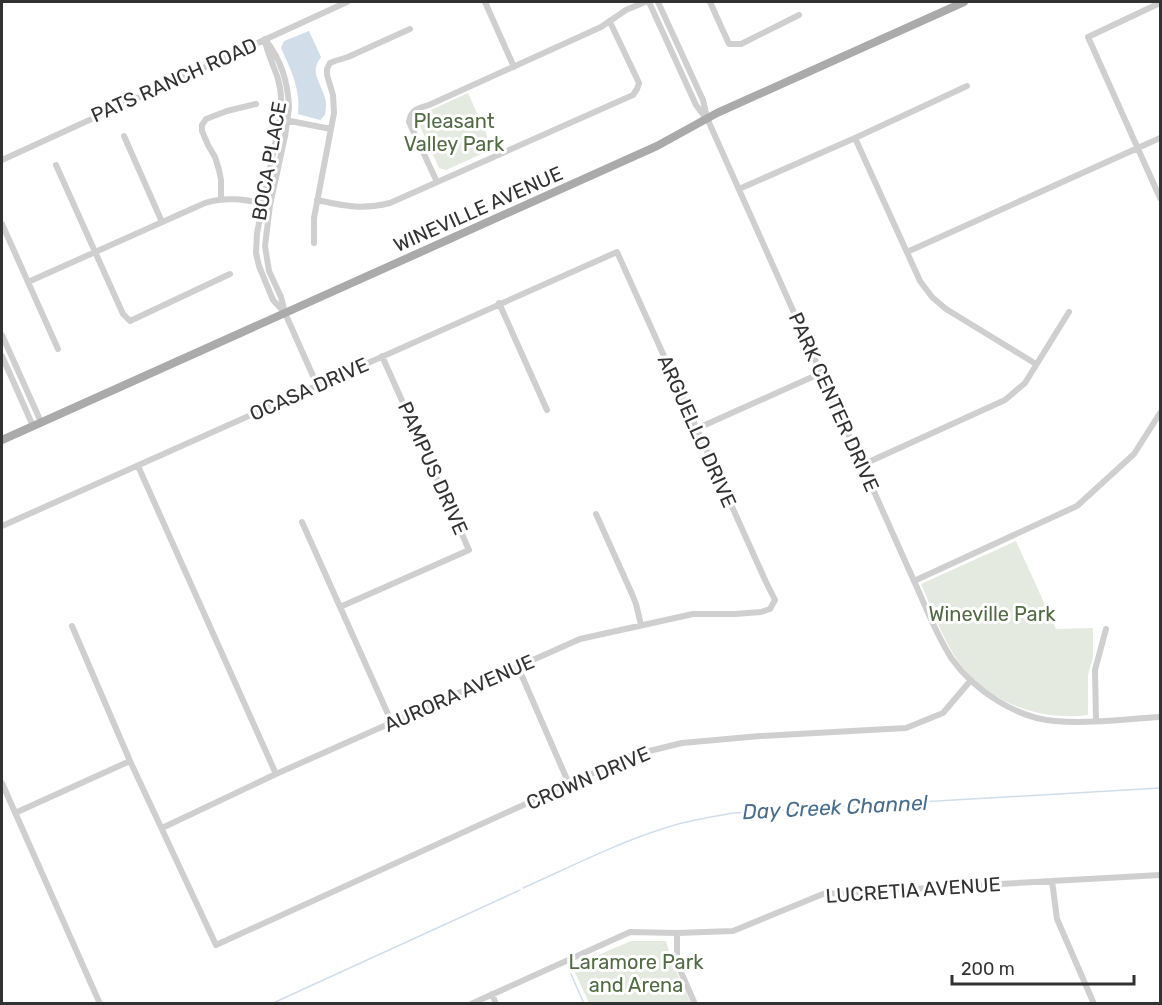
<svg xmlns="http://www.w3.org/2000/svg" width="1162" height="1005" viewBox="0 0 1162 1005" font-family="Rubik,sans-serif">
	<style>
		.green { fill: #e4eadf }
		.water { fill: #d1deea }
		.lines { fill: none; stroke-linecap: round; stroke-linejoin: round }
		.stream { stroke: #d1deea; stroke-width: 1.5 }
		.minor { stroke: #cfcfcf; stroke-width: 6 }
		.major { stroke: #aaa; stroke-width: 8 }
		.labels { text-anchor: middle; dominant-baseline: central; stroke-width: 6; stroke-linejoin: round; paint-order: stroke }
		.street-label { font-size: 20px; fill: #323232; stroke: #fff }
		.park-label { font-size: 20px; fill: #526a44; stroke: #fff }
		.water-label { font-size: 21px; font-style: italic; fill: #486c8c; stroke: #fff }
	</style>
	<rect width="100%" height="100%" fill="#fff"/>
	<path class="green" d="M468,93l25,56 -47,21 -7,-2 -20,-44v-6l3,-4z
		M1016,541l40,88 37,-1v29l-5,18v40c-44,6 -93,-10 -122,-44 -20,-22 -33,-60 -45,-87z
		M631,941h35l7,24 18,38h-102l-17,-37z"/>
	<path class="water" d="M309,31l12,26c-11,15 -2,22 3,38 3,7 2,13 1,20l-5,5 -22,-6c3,-24 -7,-44 -17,-66l3,-7z"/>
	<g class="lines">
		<path class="stream" d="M523,888c47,-21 94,-45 142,-60 23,-8 46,-11 69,-15l426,-25
			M571,974l13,30
			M271,1004l249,-114"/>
		<path class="minor" d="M485,2l29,65
			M649,2l47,103 9,12
			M658,2l45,98 4,18 207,463c12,26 22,54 38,78 22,31 64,59 103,62 35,3 71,-2 105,-4
			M710,2l19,42h12l58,-29
			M1160,3l-72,34 72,161
			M265,39c16,21 23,42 24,69l-4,28 -15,69 -5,41 4,25 12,26 4,16 32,72
			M265,41c3,14 9,25 13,38 4,14 4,27 2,40l-23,114 -1,20 3,13 14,34 12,13
			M285,120l46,9
			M124,136l38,86
			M855,138l65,143 12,16 14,12 90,55
			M2,160l345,-158
			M56,165l67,149 7,7 100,-47
			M437,182l-28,-60c2,-13 10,-14 20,-17l172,-78 25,-17 19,-8
			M739,189l116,-51 112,-52
			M221,199v-19l-2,-10 -4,-13 -7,-12 -6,-14v-6l4,-6 21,-8 29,-7
			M317,200c28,6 45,10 73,3l243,-108 4,-6 2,-6 -29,-61
			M2,224l56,125
			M314,243v-25l20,-105 -1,-18 -6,-20v-6l3,-6 5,-2 13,-4 62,-28
			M907,252l253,-114
			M28,282l177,-79c21,-7 41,-3 62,1
			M499,303l48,107
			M2,335l39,87
			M2,356l31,70
			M696,429l125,-56
			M862,465l143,-65 20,-17 44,-71
			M138,466l138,308
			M596,514l36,80 4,10 5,21
			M302,522l90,201
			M2,526l615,-274 149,330 9,18 -5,9 -9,3 -26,2h-42l-113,25 -304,135 -114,54
			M914,581l163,-75 57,-52 26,-41
			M340,607l129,-57 -87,-194
			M72,626l58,135 86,184 417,-190 49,-12 78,-7 146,-8 37,-15 28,-33
			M518,667l51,117
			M1096,721l-1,-51 11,-41
			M2,783l98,221
			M15,813l115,-52
			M1052,881l5,38 37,85
			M677,933v30l18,41
			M492,994l4,10
			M471,1004l159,-72 47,1 56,-2 90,-37 337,-19"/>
		<path class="major" d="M2,440l655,-294 60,-33 247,-111"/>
	</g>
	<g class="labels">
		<g class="street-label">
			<text transform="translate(174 80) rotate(-24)">PATS RANCH ROAD</text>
			<text transform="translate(269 161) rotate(-80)">BOCA PLACE</text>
			<text transform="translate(478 209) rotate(-24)">WINEVILLE AVENUE</text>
			<text transform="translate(309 389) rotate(-24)">OCASA DRIVE</text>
			<text transform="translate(834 402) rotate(66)">PARK CENTER DRIVE</text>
			<text transform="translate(697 431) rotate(66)">ARGUELLO DRIVE</text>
			<text transform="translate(433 468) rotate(66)">PAMPUS DRIVE</text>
			<text transform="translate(459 693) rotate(-24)">AURORA AVENUE</text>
			<text transform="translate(588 778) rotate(-23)">CROWN DRIVE</text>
			<text transform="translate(913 890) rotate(-4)">LUCRETIA AVENUE</text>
		</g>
		<g class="park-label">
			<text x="454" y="121">Pleasant<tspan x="454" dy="23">Valley Park</tspan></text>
			<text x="992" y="614">Wineville Park</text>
			<text x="636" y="962">Laramore Park<tspan x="636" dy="23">and Arena</tspan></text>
		</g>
		<g class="water-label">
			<text transform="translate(835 807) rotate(-3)">Day Creek Channel</text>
		</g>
	</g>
	<rect width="1162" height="1005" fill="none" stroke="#323232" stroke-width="6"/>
	<path d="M952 975v9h182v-9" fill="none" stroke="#323232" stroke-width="3"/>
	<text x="961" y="975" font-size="18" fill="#323232" stroke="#ffffff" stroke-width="4.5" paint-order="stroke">200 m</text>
</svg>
